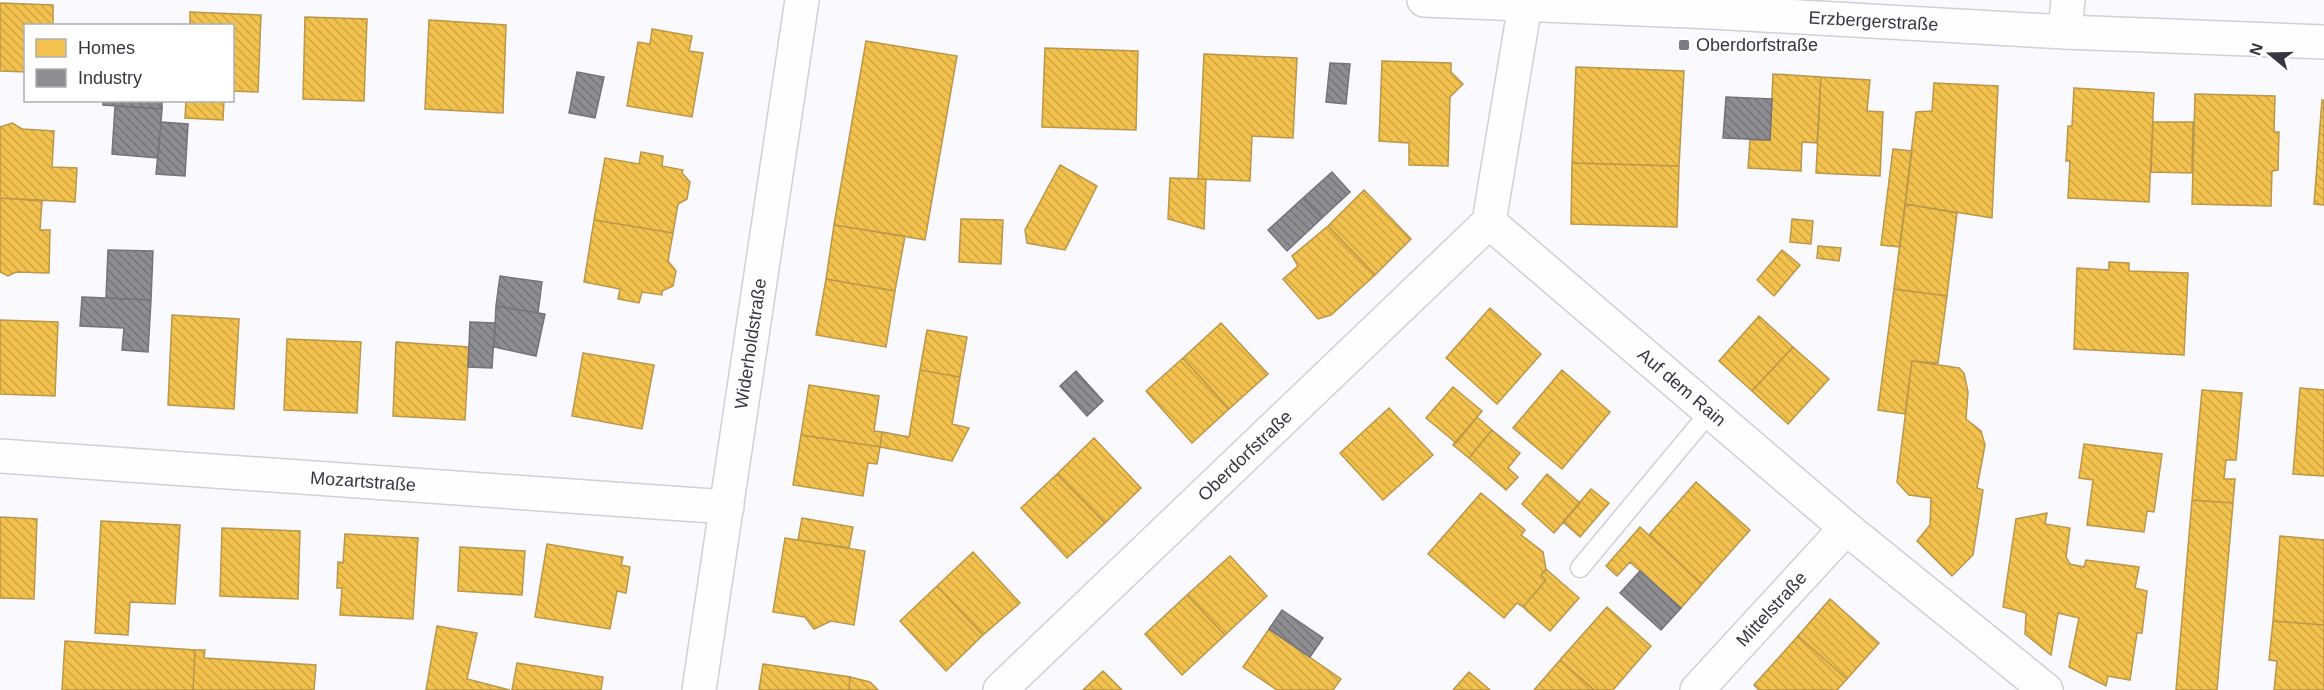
<svg xmlns="http://www.w3.org/2000/svg" width="2324" height="690" viewBox="0 0 2324 690" font-family="Arial,sans-serif">
	<style>
		.homes { fill: url(#homes-back-hatch); stroke: #ba974a; stroke-width: 1.5 }
		.industry { fill: url(#industry-back-hatch); stroke: #74737a; stroke-width: 1.5 }
		.lines { fill: none; stroke-linecap: round; stroke-linejoin: round }
		.lane-casing { stroke: #d1d0d6; stroke-width: 21 }
		.street-casing { stroke: #d1d0d6; stroke-width: 36 }
		.lane { stroke: #fefeff; stroke-width: 18 }
		.street { stroke: #fefeff; stroke-width: 33 }
		.poi-dot { fill: #7c7a83; stroke: #fff; stroke-width: 2 }
		.labels { text-anchor: middle; dominant-baseline: central; stroke-width: 6; stroke-linejoin: round; paint-order: stroke }
		.street-label { font-size: 18px; fill: #383641; stroke: #fff }
		.poi-label { font-size: 18px; fill: #383641; stroke: #fff; text-anchor: start }
	</style>
	<defs>
		<pattern id="homes-back-hatch" width="6" height="6" patternUnits="userSpaceOnUse" patternTransform="scale(1.5)"><rect width="6" height="6" fill="#f2c14e"/><path d="M-1 5l2 2M0 0l6 6M5-1l2 2" fill="none" stroke="#d0a645"/></pattern>
		<pattern id="industry-back-hatch" width="6" height="6" patternUnits="userSpaceOnUse" patternTransform="scale(1.5)"><rect width="6" height="6" fill="#8d8d92"/><path d="M-1 5l2 2M0 0l6 6M5-1l2 2" fill="none" stroke="#747479"/></pattern>
	</defs>
	<rect width="100%" height="100%" fill="#faf9fd"/>
	<path class="homes" d="M0,3l53,2v21h-27v46l-26,-1z
		M190,12l71,3 -3,77 -26,-1v-65h-42z
		M305,17l62,2 -3,82 -61,-2z
		M429,20l77,5 -3,88 -78,-4z
		M652,29l40,7 -3,15 14,2 -11,64 -65,-11 11,-64 12,2z
		M866,41l91,15 -32,184 -91,-15z
		M1045,48l93,3 -2,79 -94,-3z
		M1204,54l93,4 -4,80 -41,-2 -2,45 -52,-2z
		M1382,61l69,2v9l12,12 -13,13 -2,69 -39,-1v-22l-30,-2z
		M1576,67l108,4 -5,95 -107,-3z
		M1773,74l48,3 -4,66 -15,-1 -1,29 -53,-3 2,-28h20z
		M1821,77l49,3 -3,31 16,1 -3,64 -64,-3z
		M1934,83l64,3 -6,132 -87,-14 11,-92 16,-1z
		M2074,88l80,5 -5,109 -81,-4 2,-37h-4l2,-35h4z
		M2195,94l80,2 -1,36h5l-1,38 -6,1 -1,35 -79,-2z
		M186,100h38l-1,20 -38,-2z
		M2322,100h2v105l-10,-1z
		M2153,122h40l-1,51 -41,-1z
		M12,123l10,6 32,2 -2,36 25,1 -2,34 -75,-4v-71z
		M1893,149l19,2 -12,96 -19,-2z
		M641,152l22,4 -1,10 21,4 -1,3 8,9 -3,17 -9,5 -5,29 -79,-13 11,-62 34,6z
		M1572,163l107,3 -2,61 -106,-3z
		M1060,165l37,21 -32,64 -38,-7 -2,-13z
		M1170,178l36,1 -2,50 -36,-10z
		M1364,190l47,49 -36,36 -47,-49z
		M0,198l42,3 -2,29h10l-1,43 -33,-1 -8,4 -8,-4z
		M1905,204l52,9 -10,83 -53,-7z
		M961,219l42,1 -2,44 -42,-2z
		M1792,219l21,2 -2,23 -21,-2z
		M594,220l79,13 -5,28 8,10 -3,15 -11,5v4l-20,-3 -3,11 -21,-4 2,-10 -36,-7z
		M834,225l71,11 -10,55 -69,-12z
		M1328,226l47,49 -44,40 -13,4 -35,-40 15,-13 -6,-10z
		M1818,246l23,2 -2,13 -22,-3z
		M1782,250l18,15 -26,31 -17,-16z
		M2109,262l20,1v8l59,2 -4,82 -110,-6 3,-81 32,2z
		M826,279l69,12 -9,56 -70,-12z
		M1894,289l53,7 -9,67 -26,-2 -7,53 -27,-4z
		M1490,308l51,46 -44,50 -51,-46z
		M172,315l67,4 -5,90 -66,-4z
		M1759,316l34,31 -41,44 -33,-30z
		M0,320l58,2 -3,74 -55,-2z
		M1221,323l47,51 -39,35 -46,-51z
		M927,330l40,7 -7,40 -40,-7z
		M287,339l74,3 -4,71 -73,-3z
		M396,342l73,5 -4,73 -72,-4z
		M1793,347l36,32 -41,45 -36,-33z
		M583,353l71,12 -12,64 -70,-13z
		M1183,358l46,51 -37,34 -46,-52z
		M1912,361l47,7 5,5 4,19 -2,27 15,12 4,14 -8,43 6,2 -10,65 -21,21 -35,-35 13,-16 1,-27 -22,-3 -12,-13z
		M920,370l40,7 -8,47 17,4 -17,33 -72,-14 2,-15 27,5z
		M1562,370l48,42 -48,57 -49,-41z
		M809,385l70,11 -5,35 8,1 -2,15 -79,-12z
		M1453,387l29,24 -26,32 -30,-25z
		M2300,388l24,2v86l-31,-2z
		M2202,390l40,3 -6,67h-10l-2,19h11l-2,24 -41,-3z
		M1389,408l44,47 -50,45 -43,-47z
		M1477,417l15,13 -23,28 -16,-13z
		M1492,430l28,23 -12,15 10,9 -12,13 -37,-32z
		M801,435l79,12 -3,17 -9,-1 -5,33 -70,-11z
		M1094,438l47,50 -36,35 -48,-49z
		M2084,444l78,10 -8,58 -7,-1 -3,21 -57,-7 6,-45 -14,-2z
		M1057,474l48,49 -38,35 -46,-50z
		M1547,474l33,29 -26,30 -32,-29z
		M1696,482l54,48 -48,54 -53,-49z
		M1591,489l18,14 -29,34 -17,-15z
		M1481,493l44,37 -4,5 22,17 3,17 -5,6 5,5 -23,27 -6,-4 -13,15 -76,-64z
		M2192,500l41,3 -16,187h-41z
		M2047,513l-2,11 25,4 -4,29 4,7 14,3 2,-7 53,7 -4,21 12,3 -5,42h-5l-7,47 -22,-4 -2,10 -37,-19 10,-49 -21,-5 -7,42 -26,-21 1,-21 -23,-6 13,-88z
		M0,517l37,2 -3,80 -34,-1z
		M802,518l51,9 -4,21 -51,-8z
		M101,521l79,4 -5,79 -45,-2 -2,33 -33,-2z
		M1640,527l62,57 -21,24 -51,-46 -13,14 -11,-10z
		M222,528l78,3 -2,68 -78,-3z
		M345,534l73,4 -5,81 -73,-4 2,-27h-5l1,-26 5,1z
		M2280,536l44,4v85l-51,-4z
		M785,538l80,13 -11,74 -23,-4 -17,8 -9,-12 -32,-5z
		M547,544l76,13 -2,8 9,2 -4,26 -9,-2 -7,38 -75,-12z
		M460,547l65,4 -3,44 -64,-4z
		M973,552l47,51 -37,32 -46,-49z
		M1230,556l37,40 -42,39 -38,-40z
		M1546,569l33,29 -29,33 -27,-24 23,-27 -5,-5z
		M937,586l46,49 -37,36 -46,-50z
		M1187,595l38,40 -43,40 -37,-41z
		M1830,599l49,44 -32,36 -49,-43z
		M1607,607l44,39 -38,44h-19l-34,-30z
		M2273,621l51,4v65h-50l3,-29 -8,-1z
		M437,626l40,7 -10,46 43,11h-84z
		M1269,629l72,50 -8,11h-56l-34,-23z
		M1798,636l49,43 -10,11h-78l-5,-5z
		M65,641l130,9 -2,40h-131z
		M195,650h10l-1,8 112,7 -2,25h-121z
		M1560,660l34,30h-60z
		M517,663l86,14 -2,13h-89z
		M763,664l87,13 -1,13h-90z
		M1103,671l19,19h-39z
		M1469,672l21,18h-37z
		M850,677l20,5 8,8h-29z"/>
	<path class="industry" d="M1330,63l20,1 -4,40 -20,-2z
		M577,72l27,5 -9,41 -26,-5z
		M1726,97l46,2 -2,41 -47,-2z
		M103,100h59v9l-59,-4z
		M115,106l47,3 -4,49 -46,-4z
		M161,122l27,2 -3,52 -29,-2z
		M1332,172l18,20 -28,26 -19,-20z
		M1303,198l19,20 -35,33 -19,-21z
		M108,250l45,1 -2,49 -45,-2z
		M500,276l42,6 -4,31 -42,-7z
		M82,297l69,3 -3,52 -26,-2 2,-22 -44,-2z
		M496,306l49,8 -9,42 -42,-9z
		M470,322l25,1 -3,45 -24,-1z
		M1076,371l27,30 -16,15 -27,-30z
		M1640,571l41,37 -20,22 -41,-37z
		M1282,610l41,28 -13,19 -41,-28z"/>
	<g class="lines">
		<g class="lane-casing">
			<path id="lane" d="M1580,568l129,-155"/>
		</g>
		<g class="street-casing">
			<g id="street">
				<path id="s1" d="M1424,0l288,12 353,20 259,10"/>
				<path id="s2" d="M1525,5l-36,217 357,306 200,162"/>
				<path d="M2065,32l3,-32"/>
				<path id="s3" d="M0,456l727,51"/>
				<path id="s4" d="M699,690l103,-690"/>
				<path id="s5" d="M1000,690l489,-468"/>
				<path id="s6" d="M1697,690l149,-162"/>
			</g>
		</g>
		<use href="#lane" class="lane"/>
		<use href="#street" class="street"/>
	</g>
	<rect class="poi-dot" x="1678" y="39" width="12" height="12" rx="3"/>
	<g class="labels">
		<g class="street-label">
			<text stroke="none"><textPath href="#s1" startOffset="450">Erzbergerstraße</textPath></text>
			<text stroke="none"><textPath href="#s4" startOffset="350">Widerholdstraße</textPath></text>
			<text stroke="none"><textPath href="#s2" startOffset="474">Auf dem Rain</textPath></text>
			<text stroke="none"><textPath href="#s5" startOffset="339">Oberdorfstraße</textPath></text>
			<text stroke="none"><textPath href="#s3" startOffset="364">Mozartstraße</textPath></text>
			<text stroke="none"><textPath href="#s6" startOffset="110">Mittelstraße</textPath></text>
		</g>
		<g class="poi-label">
			<text x="1696" y="45">Oberdorfstraße</text>
		</g>
	</g>
	<rect x="24" y="24" width="210" height="78" fill="#ffffff" stroke="#afafb3" stroke-width="1.5"/>
	<rect x="36" y="39" width="30" height="18" fill="#f2c14e" stroke="#afafb3" stroke-width="1.5"/>
	<text x="78" y="54" font-size="18" fill="#383641">Homes</text>
	<rect x="36" y="69" width="30" height="18" fill="#8d8d92" stroke="#afafb3" stroke-width="1.5"/>
	<text x="78" y="84" font-size="18" fill="#383641">Industry</text>
	<g transform="translate(2270 54) rotate(289)" stroke="#ffffff" stroke-width="4.5" paint-order="stroke">
	<path d="M0-4.5L10 22L0 15L-10 22Z" fill="#383641"/>
	<text y="-9" font-size="16" font-weight="bold" text-anchor="middle" fill="#383641">N</text>
	</g>
</svg>
